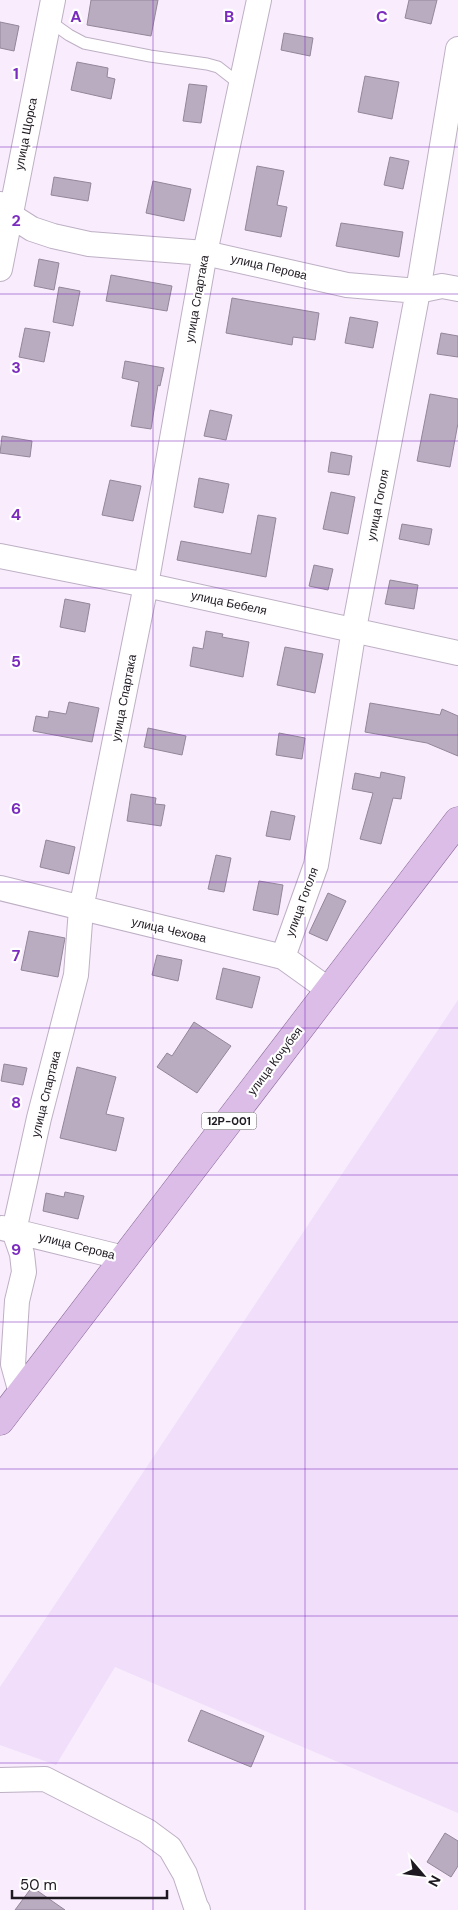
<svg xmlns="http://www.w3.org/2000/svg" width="458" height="1910" viewBox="0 0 458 1910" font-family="'DM Sans',sans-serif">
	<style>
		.built { fill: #f1defa }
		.building { fill: #baacc0; stroke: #94869a }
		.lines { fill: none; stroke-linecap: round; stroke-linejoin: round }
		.lane-casing { stroke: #beb0c4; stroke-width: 13 }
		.street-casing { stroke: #beb0c4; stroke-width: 26 }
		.primary-casing { stroke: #896797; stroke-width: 29 }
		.lane { stroke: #fff; stroke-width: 11 }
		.street { stroke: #fff; stroke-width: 24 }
		.primary { stroke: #dbbde7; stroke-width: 28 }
		.grid { fill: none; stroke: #7b2cbf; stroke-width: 1; stroke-opacity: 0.55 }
		.labels { text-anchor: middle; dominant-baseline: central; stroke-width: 4.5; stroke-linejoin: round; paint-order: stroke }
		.shield { fill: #fefefe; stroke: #615d63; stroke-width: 1 }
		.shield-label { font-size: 11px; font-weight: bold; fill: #1e1820 }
		.street-label { font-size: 12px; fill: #1e1820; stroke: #fefefe }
		.grid-label { font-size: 16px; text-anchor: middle; font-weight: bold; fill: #7b2cbf; stroke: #fefefe; stroke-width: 4.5; stroke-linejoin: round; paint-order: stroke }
	</style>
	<rect width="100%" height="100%" fill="#f8ecfd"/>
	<path class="built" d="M458,1000v813l-343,-146 -59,98 -56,-20v-58z"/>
	<path class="building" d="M91,0h67l-7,36 -64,-11z
		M409,0h28l-6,24 -26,-6z
		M0,22l19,4 -5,25 -14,-3z
		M284,33l29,5 -3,18 -29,-6z
		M77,62l31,6 -1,9 8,2 -4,20 -40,-9z
		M365,76l34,6 -7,37 -34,-7z
		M189,84l18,2 -6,37 -18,-2z
		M390,157l19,4 -6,28 -19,-4z
		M257,166l27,5 -7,34 10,2 -6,30 -36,-7z
		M54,177l37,6 -3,18 -37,-6z
		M153,181l38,8 -7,32 -38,-8z
		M341,223l62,9 -4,25 -63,-11z
		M39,259l20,4 -5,27 -20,-4z
		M111,275l61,11 -5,25 -61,-10z
		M59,287l21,4 -7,35 -20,-4z
		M232,298l87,15 -4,27 -22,-3 -1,8 -66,-12z
		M350,317l28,5 -5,26 -28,-5z
		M25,328l25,4 -6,30 -25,-5z
		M441,333l17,3v21l-21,-3z
		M125,361l39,7 -4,18 -2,-1 -7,44 -20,-3 8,-44 -17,-4z
		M430,394l28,5v24l-8,44 -33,-6z
		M210,410l22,5 -6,25 -22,-4z
		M2,436l30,5 -2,16 -30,-4z
		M331,452l21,4 -3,19 -21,-3z
		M199,478l30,6 -6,29 -29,-6z
		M110,480l31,6 -8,35 -31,-6z
		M331,492l24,5 -7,37 -25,-5z
		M258,515l18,3 -10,59 -89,-17 4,-19 70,13z
		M402,524l30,5 -3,16 -30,-6z
		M314,565l19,4 -5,21 -19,-4z
		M390,580l28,5 -4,24 -29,-5z
		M65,599l25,5 -5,28 -25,-5z
		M206,631l17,3 -1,3 27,5 -6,35 -53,-11 3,-19 10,2z
		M285,647l38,7 -8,39 -38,-8z
		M69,702l30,6 -7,34 -59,-11 3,-15 12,2 1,-7 17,3z
		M370,703l70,12 2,-6 16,7v40l-31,-13 -62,-11z
		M148,728l38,8 -4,19 -38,-8z
		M279,733l26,5 -3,21 -26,-4z
		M381,772l24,5 -4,22 -8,-1 -12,46 -21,-5 13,-46 -21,-4 3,-16 25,5z
		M131,794l25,4 -1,6 10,1 -4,21 -34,-5z
		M271,811l24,5 -5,24 -24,-4z
		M46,840l29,7 -6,27 -29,-7z
		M216,855l15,3 -7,34 -16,-3z
		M259,881l24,4 -5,30 -25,-5z
		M328,893l18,8 -19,40 -18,-8z
		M29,931l36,7 -7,39 -37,-7z
		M157,955l25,5 -4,21 -26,-6z
		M223,968l37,9 -8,31 -36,-9z
		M194,1022l37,24 -34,47 -40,-26 10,-14 5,3z
		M4,1064l23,4 -4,17 -22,-4z
		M77,1067l39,10 -10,37 18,4 -8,33 -56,-13z
		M65,1192l19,4 -6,23 -35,-8 3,-18 18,4z
		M201,1710l63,26 -13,31 -63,-26z
		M445,1833l13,8v25l-7,11 -24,-15z
		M32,1887l33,23h-50z"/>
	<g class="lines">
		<g class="lane-casing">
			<path id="lane" d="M48,20l21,15 15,8 66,13 57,8 11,3 23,18"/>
		</g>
		<g class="street-casing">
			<path id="street" d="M0,204l10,11 22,14 21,7 36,8 116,9 142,32 71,6 24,-5 16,3
				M0,269l53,-269
				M0,556l146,29 312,68
				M0,888l283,69 46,33
				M283,957l33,-92 38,-236 64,-338 40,-242
				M2,1228l122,30
				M21,1393l-8,-29 4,-63 7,-29 -2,-18 -8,-23 25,-113 37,-143 5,-66 65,-324 59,-332 54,-253
				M0,1780l45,-1 102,52 23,17 15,26 11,33 2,3"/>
		</g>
		<g class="primary-casing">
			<path id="primary" d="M0,1421l458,-600"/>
		</g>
		<use href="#lane" class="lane"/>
		<use href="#street" class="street"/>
		<use href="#primary" class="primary"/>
	</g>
	<path class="grid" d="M153,0v1910M305,0v1910M0,147h458M0,294h458M0,441h458M0,588h458M0,735h458M0,882h458M0,1028h458M0,1175h458M0,1322h458M0,1469h458M0,1616h458M0,1763h458"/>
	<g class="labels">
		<rect class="shield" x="201.5" y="1112.5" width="55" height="17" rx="4"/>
		<g class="shield-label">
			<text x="229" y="1121">12Р-001</text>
		</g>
		<g class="street-label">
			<text transform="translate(26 134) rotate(-79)">улица Щорса</text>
			<text transform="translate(269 267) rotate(13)">улица Перова</text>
			<text transform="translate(197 299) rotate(-80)">улица Спартака</text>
			<text transform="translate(378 505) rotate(-79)">улица Гоголя</text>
			<text transform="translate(229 603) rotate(12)">улица Бебеля</text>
			<text transform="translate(124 698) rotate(-79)">улица Спартака</text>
			<text transform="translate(302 902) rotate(-70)">улица Гоголя</text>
			<text transform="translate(169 930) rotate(13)">улица Чехова</text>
			<text transform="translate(275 1061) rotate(-53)">улица Кочубея</text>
			<text transform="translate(46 1094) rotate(-76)">улица Спартака</text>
			<text transform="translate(77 1246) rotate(14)">улица Серова</text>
		</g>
	</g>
	<g class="grid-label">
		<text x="76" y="22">A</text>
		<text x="229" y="22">B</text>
		<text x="382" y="22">C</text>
		<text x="16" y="79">1</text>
		<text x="16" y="226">2</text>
		<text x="16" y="373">3</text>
		<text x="16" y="520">4</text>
		<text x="16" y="667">5</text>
		<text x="16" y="814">6</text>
		<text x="16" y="961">7</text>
		<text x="16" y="1108">8</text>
		<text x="16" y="1255">9</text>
	</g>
	<g transform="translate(423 1875) rotate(118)" stroke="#fefefe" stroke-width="4" paint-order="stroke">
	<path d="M0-4L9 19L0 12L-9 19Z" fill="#1e1820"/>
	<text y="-8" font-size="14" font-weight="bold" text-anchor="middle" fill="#1e1820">N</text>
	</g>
	<path d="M12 1890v8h155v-8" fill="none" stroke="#1e1820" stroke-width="2.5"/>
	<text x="20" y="1890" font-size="15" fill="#1e1820" stroke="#fefefe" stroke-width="4" paint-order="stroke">50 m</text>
</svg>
